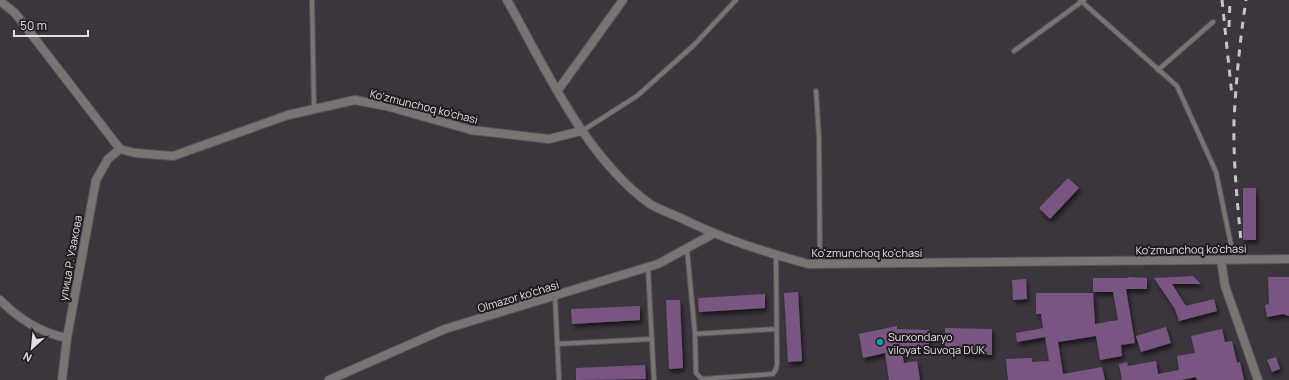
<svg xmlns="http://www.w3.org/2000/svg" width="1289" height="380" viewBox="0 0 1289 380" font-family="Manrope,sans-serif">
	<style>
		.building { fill: #795682; filter: url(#shadow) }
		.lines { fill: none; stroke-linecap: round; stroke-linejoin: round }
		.service-casing { stroke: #59535b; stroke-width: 6 }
		.minor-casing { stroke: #59535b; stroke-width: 10 }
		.tertiary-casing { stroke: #59535b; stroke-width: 10 }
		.service { stroke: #797374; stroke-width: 4 }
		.minor { stroke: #797374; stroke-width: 8 }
		.tertiary { stroke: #797374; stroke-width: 8 }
		.rail { stroke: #c9c4cb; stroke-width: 3; stroke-dasharray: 7 7; stroke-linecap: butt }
		.culture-dot { fill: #0f9aa8; stroke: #201d21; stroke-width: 1.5 }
		.labels { text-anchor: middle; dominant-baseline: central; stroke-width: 4; stroke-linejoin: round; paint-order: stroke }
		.street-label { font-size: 11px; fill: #e2dee4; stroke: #201d21 }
		.poi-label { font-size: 11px; fill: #e2dee4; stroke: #201d21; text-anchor: start }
	</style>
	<defs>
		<filter id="shadow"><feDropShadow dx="2" dy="3.5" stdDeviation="2" flood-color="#0009"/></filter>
	</defs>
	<rect width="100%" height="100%" fill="#3b353d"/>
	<path class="building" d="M1068,178l11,10 -29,31 -11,-11z
		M1243,188h13v52h-13z
		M1193,276l8,8h-29l14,22 28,-7 3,12 -38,10 -4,-12 -21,-31z
		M1128,277l19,1v11h-21l9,54 -14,2 1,11 -22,4 -4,-24 -38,6 5,32 39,-7 3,13h-97l-2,-21 26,-1v4l17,-1 -4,-24 -28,5 -1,-9 27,-5 -2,-14h-5v-21h57l2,31 23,-4 -5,-28h-20v-14h35z
		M1268,277h21v39l-6,-2 -16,3 -2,-12 4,-1z
		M1026,279l1,20 -14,1 -1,-20z
		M798,292l4,69 -14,1 -4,-69z
		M765,294v14l-66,4 -1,-14z
		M666,300h14l3,68 -14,1z
		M640,306v14l-68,4 -1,-15z
		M897,326v3l32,1v18l-28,-1 3,16 13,-2 3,19h-31l-4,-27 -22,5 -4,-24z
		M1166,327l5,16 -30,9 -5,-16z
		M945,328l47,1v26l-28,-1 -1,-6h-18z
		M1222,329l3,13 7,-1 5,22 3,-1 4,18h-47l-1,-3 -15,3h-59l-3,-16 8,-2 1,4 28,-5 2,13 21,-4 -2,-14 18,-3 -4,-17z
		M1276,357l4,12 -8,3 -5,-12z
		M645,365l1,14 -70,1v-12z"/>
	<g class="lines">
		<g class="service-casing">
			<path id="service" d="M312,0l2,109
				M1080,0l97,86 39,86 18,87
				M1014,51l70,-51
				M1158,70l55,-48
				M816,91l3,47 1,126
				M582,131l55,-35 57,-51 42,-45
				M687,249l8,85 1,39 6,6 71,-5 3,-5 1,-5 -1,-109
				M648,268l6,112
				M555,296l4,84
				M695,334l80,-5
				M557,344l95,-5"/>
		</g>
		<g class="minor-casing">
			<path id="minor" d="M0,1l15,12 105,136
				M558,90l65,-90
				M1221,260l4,26 33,94
				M0,300c19,19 41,33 67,38
				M329,380l116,-51 213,-65 55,-30"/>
		</g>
		<g class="tertiary-casing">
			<path id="tertiary" d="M507,0c39,69 78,157 143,204 10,6 22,10 33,15 40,20 82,33 125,45l481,-5
				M62,380l5,-42 29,-158 12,-21 12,-10 15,4 38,3 115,-41 67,-15 31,6 85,24 78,9 32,-8"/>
		</g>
		<use href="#service" class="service"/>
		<use href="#minor" class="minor"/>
		<use href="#tertiary" class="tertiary"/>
		<path class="rail" d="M1222,0l10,96
			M1229,27l1,-27
			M1242,252c-4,-44 -9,-87 -8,-131 2,-41 6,-81 12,-121"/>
	</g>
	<circle class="culture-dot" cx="880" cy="342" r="4"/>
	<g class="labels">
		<g class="street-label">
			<text transform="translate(424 106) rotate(14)">Ko'zmunchoq ko'chasi</text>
			<text transform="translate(1191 249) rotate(-1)">Ko'zmunchoq ko'chasi</text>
			<text x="867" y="252">Ko'zmunchoq ko'chasi</text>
			<text transform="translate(70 258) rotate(-80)">улица Р. Узакова</text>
			<text transform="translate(518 296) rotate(-17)">Olmazor ko'chasi</text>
		</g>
		<g class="poi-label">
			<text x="888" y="336">Surxondaryo<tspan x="888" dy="13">viloyat Suvoqa DUK</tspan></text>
		</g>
	</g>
	<g transform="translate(32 348) rotate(207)" stroke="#201d21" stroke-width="3" paint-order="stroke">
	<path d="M0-3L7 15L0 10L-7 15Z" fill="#e2dee4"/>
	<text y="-6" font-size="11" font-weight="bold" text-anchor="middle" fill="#e2dee4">N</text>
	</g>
	<path d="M14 30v6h74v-6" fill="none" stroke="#e2dee4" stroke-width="2"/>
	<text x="20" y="30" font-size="12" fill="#e2dee4" stroke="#201d21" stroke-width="3" paint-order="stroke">50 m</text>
</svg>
